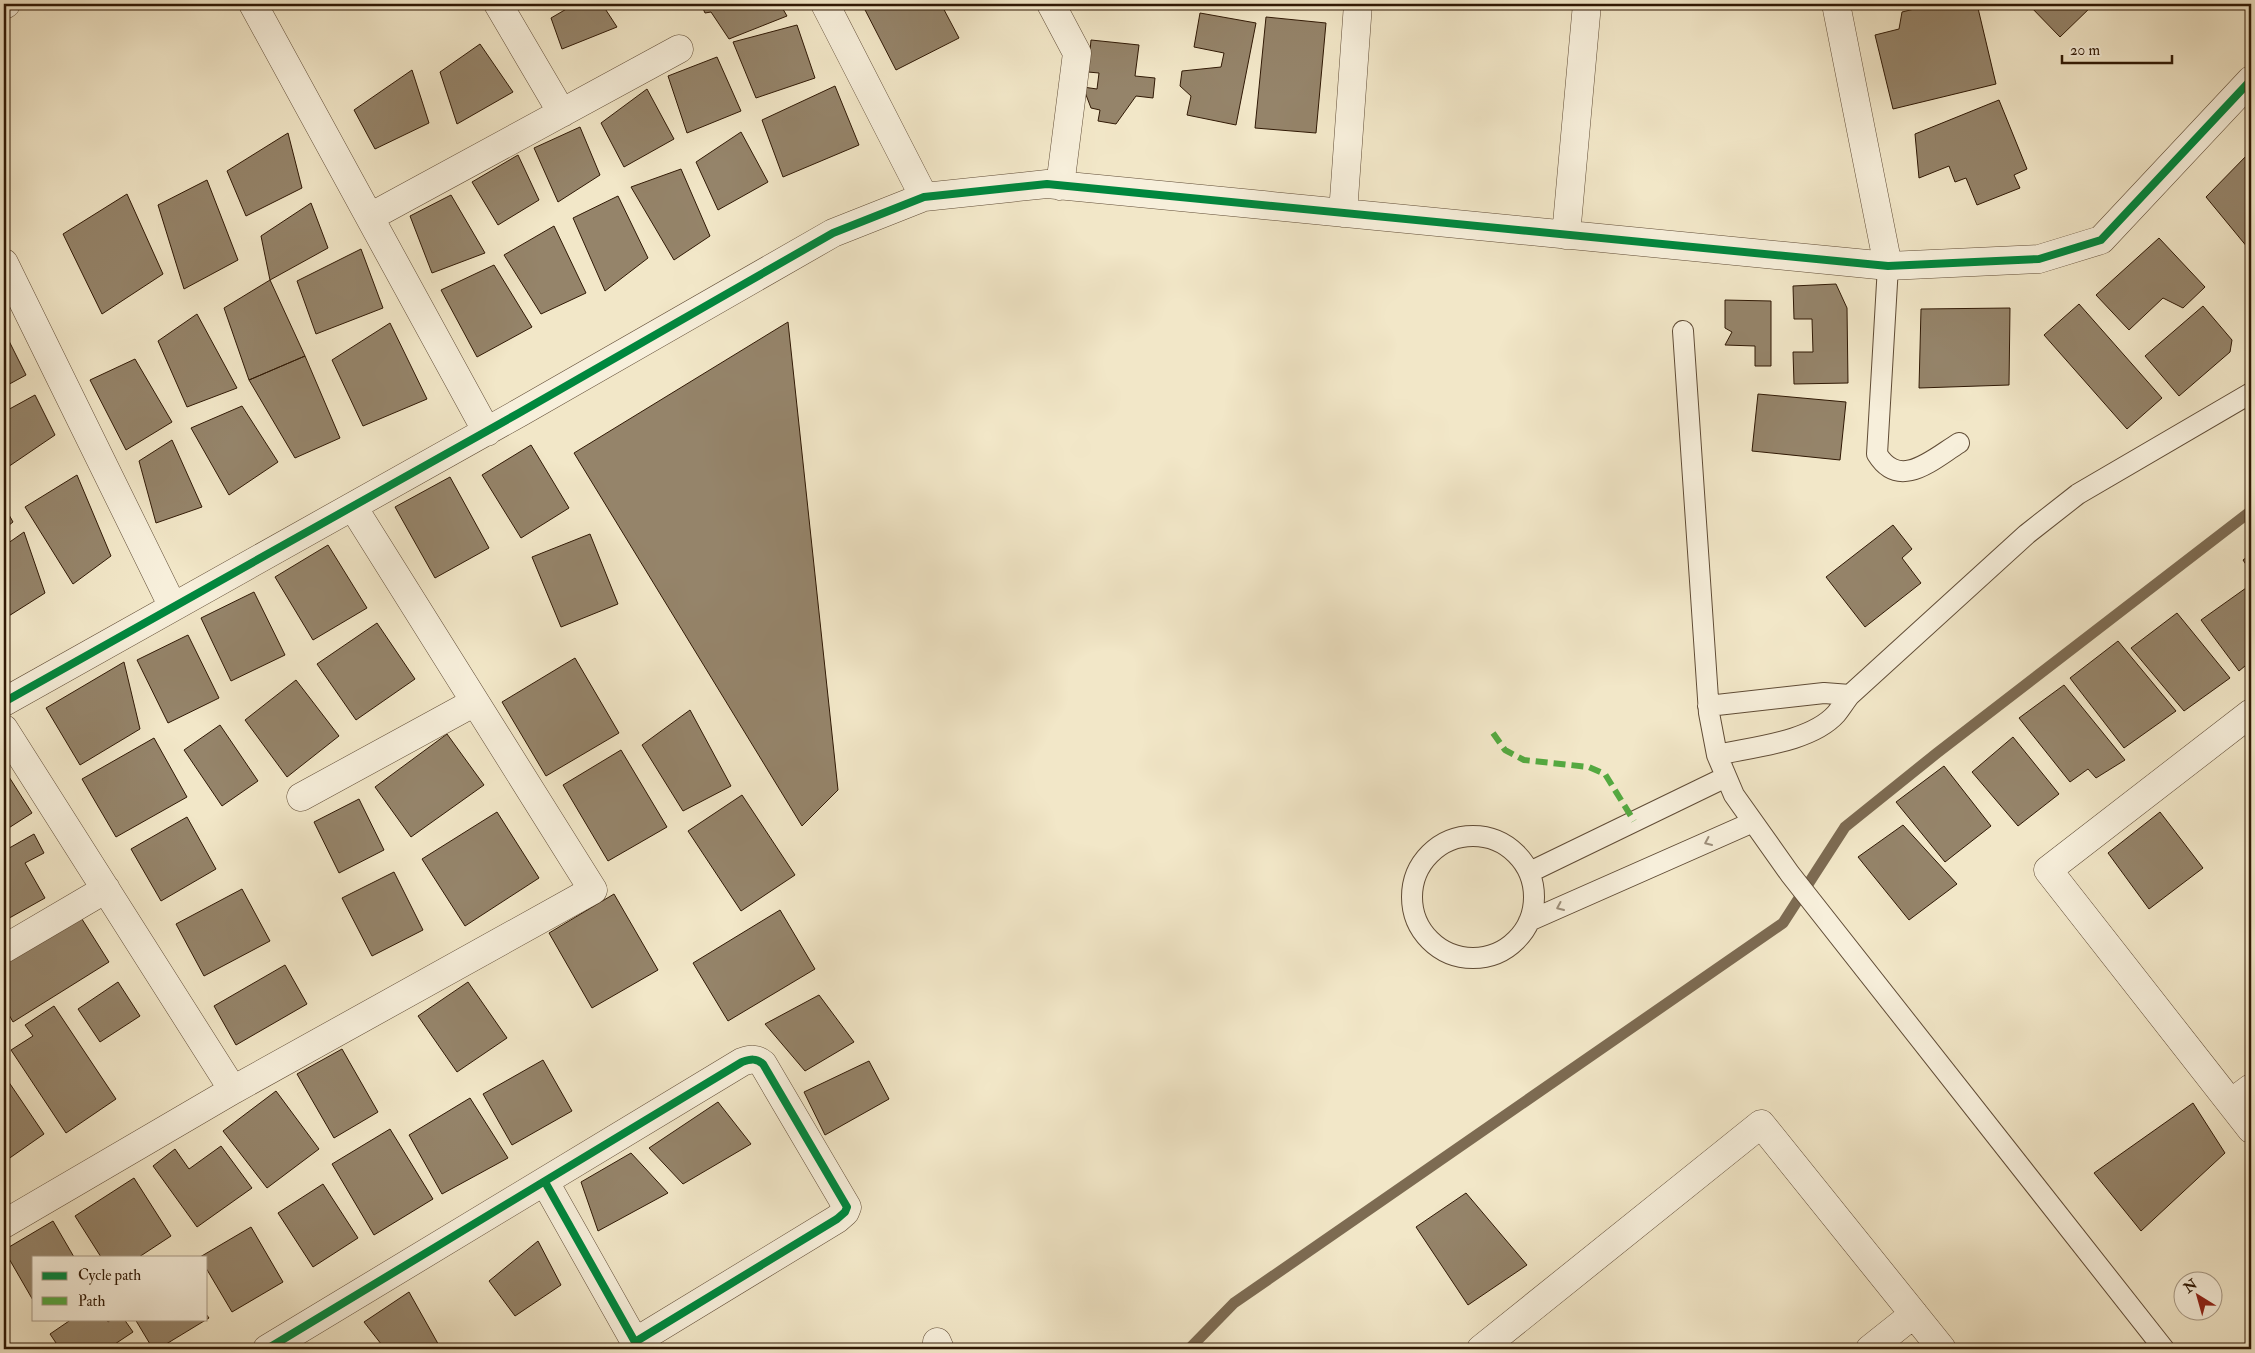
<svg xmlns="http://www.w3.org/2000/svg" width="2255" height="1353" viewBox="0 0 2255 1353" font-family="'IM FELL Double Pica',serif">
	<style>
		.lines { fill: none; stroke-linecap: round; stroke-linejoin: round }
		.stream { stroke: #7d6b52; stroke-width: 11 }
		.building { fill: #95846a; stroke: #301905 }
		.service-casing { stroke: #604c36; stroke-width: 22 }
		.minor-casing { stroke: #604c36; stroke-width: 29 }
		.service { stroke: #f7efdb; stroke-width: 20 }
		.minor { stroke: #f7efdb; stroke-width: 28 }
		.quiet { stroke: #54a940; stroke-width: 6; stroke-dasharray: 12 6; stroke-linecap: butt }
		.cycleway-casing { stroke: #f7efdb; stroke-width: 11 }
		.cycleway { stroke: #00873e; stroke-width: 8 }
		.oneway { stroke: #9d8f7b }
	</style>
	<rect width="100%" height="100%" fill="#f2e7c8"/>
	<filter id="stains"><feTurbulence type="fractalNoise" baseFrequency=".004" numOctaves="4"/><feColorMatrix values="0 0 0 0 .2 0 0 0 0 .09 0 0 0 0 .02 0 0 0 .5 -.17"/></filter>
	<radialGradient id="worn" r=".72"><stop offset=".6" stop-color="#630" stop-opacity="0"/><stop offset="1" stop-color="#630" stop-opacity=".3"/></radialGradient>
	<g class="lines">
		<path class="stream" d="M1189,1349l45,-46 549,-380 62,-96 92,-74 314,-242"/>
	</g>
	<path class="building" d="M575,4h27l15,23 -55,22 -11,-31z
		M701,4h79l7,12 -58,23 -18,-27 -6,1z
		M862,4h79l18,34 -63,32z
		M1935,4h42l19,80 -103,25 -18,-74 24,-6 3,-17z
		M2028,4h66l-34,33z
		M1200,13l56,10 -20,102 -49,-10 4,-19 -11,-10 2,-15 39,-4 3,-14 -30,-6z
		M1266,17l60,6 -10,110 -61,-5z
		M797,25l18,53 -59,20 -23,-56z
		M1091,40l48,5 -4,31 20,2 -2,20 -17,-2 -20,28 -18,-3 2,-11 -9,-2 -8,-21 14,2 2,-16 -11,-1z
		M480,44l33,48 -56,32 -17,-52z
		M717,57l24,54 -54,22 -19,-57z
		M412,70l17,53 -54,26 -21,-39z
		M835,86l24,59 -76,32 -21,-57z
		M647,89l27,50 -50,28 -23,-44z
		M1999,100l28,69 -13,6 6,13 -43,17 -11,-27 -11,4 -6,-16 -30,12 -4,-44z
		M580,127l20,48 -42,27 -24,-54z
		M741,132l27,50 -50,28 -22,-48z
		M288,133l14,55 -56,28 -19,-45z
		M2251,151v94l-3,3 -42,-51z
		M518,155l21,45 -41,25 -26,-43z
		M681,169l29,67 -36,24 -43,-73z
		M207,180l31,80 -54,29 -26,-84z
		M127,194l36,80 -61,40 -39,-80z
		M451,195l34,58 -53,20 -22,-57z
		M618,196l30,62 -43,33 -32,-73z
		M311,203l17,45 -58,32 -9,-44z
		M554,226l32,67 -45,21 -37,-59z
		M2159,238l46,49 -22,21 -20,-10 -34,32 -33,-35z
		M361,249l22,59 -67,26 -19,-53z
		M494,265l38,62 -55,30 -36,-67z
		M270,280l35,76 -56,24 -25,-72z
		M1836,284l11,24 1,75 -54,1 -1,-32h20l-1,-33h-18l-1,-33z
		M1725,300l46,1v65h-16v-20l-30,-1 7,-13 -7,-4z
		M2079,304l83,94 -35,31 -83,-94z
		M2203,306l29,34 -2,12 -51,44 -34,-40z
		M2010,308l-1,77 -90,3 2,-79z
		M197,314l40,74 -50,19 -29,-66z
		M788,322l50,468 -36,36 -228,-373z
		M390,323l37,76 -64,27 -31,-66z
		M4,331l22,44 -22,12z
		M305,356l35,82 -45,20 -46,-78z
		M135,359l37,63 -46,28 -36,-70z
		M1758,394l88,8 -6,58 -88,-9z
		M35,395l20,40 -50,34 -1,-57z
		M242,406l36,56 -49,33 -38,-67z
		M172,440l30,67 -46,16 -17,-62z
		M531,445l38,63 -48,30 -39,-63z
		M77,475l34,81 -38,28 -48,-77z
		M450,477l39,71 -54,30 -40,-71z
		M4,506l9,16 -9,7z
		M1893,525l19,24 -10,9 19,25 -56,44 -39,-50z
		M24,532l21,61 -41,26v-73z
		M590,534l28,70 -57,23 -29,-70z
		M328,545l39,63 -54,32 -38,-63z
		M2251,554v18l-8,-12z
		M2246,588l5,6v67l-12,10 -38,-51z
		M254,592l31,63 -54,26 -30,-63z
		M2177,613l53,65 -46,33 -53,-63z
		M377,623l38,56 -59,41 -39,-56z
		M188,635l31,63 -51,25 -31,-63z
		M2118,641l58,70 -52,37 -54,-70z
		M575,658l44,75 -73,43 -44,-74z
		M124,662l16,67 -60,36 -34,-57z
		M296,680l43,56 -52,41 -42,-57z
		M2064,685l61,75 -29,18 -8,-9 -18,13 -51,-64z
		M690,710l41,76 -48,25 -41,-66z
		M220,725l38,56 -36,25 -38,-56z
		M447,734l37,51 -73,52 -36,-50z
		M2013,737l46,57 -41,32 -46,-54z
		M154,738l33,59 -71,40 -34,-58z
		M621,750l46,77 -59,34 -45,-76z
		M1944,766l47,60 -46,36 -49,-60z
		M4,769l28,44 -28,18z
		M742,795l53,80 -54,36 -53,-80z
		M359,799l25,51 -45,23 -25,-51z
		M497,812l42,66 -74,48 -43,-67z
		M2160,812l43,56 -54,41 -41,-56z
		M187,817l29,52 -55,32 -30,-52z
		M1903,825l54,59 -48,36 -51,-63z
		M34,834l10,19 -19,10 20,35 -41,23v-70z
		M394,872l29,58 -51,26 -30,-58z
		M242,889l28,52 -66,35 -28,-52z
		M614,894l44,76 -66,38 -43,-75z
		M780,910l35,59 -87,52 -35,-58z
		M80,916l29,46 -96,60 -9,-16v-43z
		M285,965l22,39 -71,41 -22,-39z
		M118,982l22,34 -40,26 -22,-33z
		M468,982l39,56 -50,34 -39,-56z
		M819,995l35,47 -49,29 -40,-47z
		M54,1006l62,93 -50,34 -55,-83 22,-14 -8,-11z
		M342,1049l36,63 -44,26 -37,-64z
		M543,1060l29,51 -60,34 -29,-51z
		M869,1061l20,38 -64,36 -21,-43z
		M4,1075l40,59 -40,28z
		M276,1091l43,58 -52,39 -44,-57z
		M470,1098l38,60 -66,36 -33,-59z
		M718,1102l33,42 -68,40 -34,-36z
		M2193,1103l32,50 -84,78 -47,-58z
		M390,1129l43,70 -59,36 -42,-71z
		M221,1146l31,42 -55,39 -44,-61 22,-17 14,20z
		M631,1153l37,40 -70,38 -17,-49z
		M134,1178l37,58 -32,21h-38l-26,-41z
		M323,1184l35,54 -45,29 -35,-54z
		M1466,1193l61,72 -59,40 -52,-78z
		M53,1221l21,36h-40v45l-30,-52z
		M251,1227l32,55 -51,30 -26,-44v-11h-6z
		M538,1241l23,44 -46,31 -26,-35z
		M409,1292l32,57h-56l-21,-27z
		M206,1314l3,4 -51,31h-5l-18,-30h71z
		M72,1319h34l2,3 4,-3h12l9,13 -18,12 3,5h-58l-10,-15z"/>
	<g class="lines">
		<g class="service-casing">
			<path id="service" d="M1888,266l-11,188c23,37 56,5 82,-11
				M1683,331l26,382 8,42 17,40 56,79 374,475
				M1708,706l116,-13 26,2 177,-161 51,-40 173,-101
				M1717,755c35,-8 94,-13 119,-41 5,-6 9,-13 14,-19
				M1412 897a61 61 0 1 1 122 0a61 61 0 1 1-122 0Z
				M1530,872l196,-95
				M1529,921l224,-99"/>
		</g>
		<g class="minor-casing">
			<path id="minor" d="M253,4l234,428
				M498,4l64,109
				M825,4l99,193
				M1051,4l26,49 -17,133
				M1836,4l52,262
				M4,5l2,-1
				M1343,213l15,-209
				M370,217l309,-168
				M1566,235l21,-231
				M4,263l169,344
				M4,702l515,-289 314,-180 91,-36 123,-13 841,82 151,-7 62,-19 150,-160
				M2251,713l-203,157 203,259
				M4,729l229,361 -229,134
				M301,797l174,-95
				M4,949l102,-60
				M233,1090l360,-200 -240,-383
				M2231,1103l20,-15
				M937,1342l3,7
				M267,1349l475,-287c9,-3 14,-4 21,2l84,143 -2,5 -8,7 -202,123 -90,-160
				M1481,1349l280,-225 181,225
				M1870,1349l44,-35"/>
		</g>
		<use href="#service" class="service"/>
		<use href="#minor" class="minor"/>
		<path class="quiet" d="M1493,733l12,17 19,10 65,7 16,7 29,47"/>
		<g class="cycleway-casing">
			<path id="cycleway" d="M4,702l515,-289 314,-180 91,-36 123,-13 841,82 151,-7 62,-19 150,-160
				M267,1349l475,-287c9,-3 14,-4 21,2l84,143 -2,5 -8,7 -202,123 -90,-160"/>
		</g>
		<use href="#cycleway" class="cycleway"/>
	</g>
	<defs><path id="oneway-chevron" d="M-2-3.5L2.5 0L-2 3.5" fill="none" stroke-width="1.6" stroke-linecap="round" stroke-linejoin="round" transform="scale(1.25)"/></defs>
	<g class="oneway">
		<use href="#oneway-chevron" transform="translate(1708 842) rotate(156)"/>
		<use href="#oneway-chevron" transform="translate(1560 907) rotate(156)"/>
	</g>
	<rect width="2255" height="1353" fill="none" stroke="#f2e7c8" stroke-width="20"/>
	<rect x="5" y="5" width="2245" height="1343" fill="none" stroke="#301905" stroke-width="2.5"/>
	<rect x="10" y="10" width="2235" height="1333" fill="none" stroke="#301905"/>
	<rect x="32" y="1256" width="175" height="65" fill="#f7efdb" stroke="#a79985"/>
	<rect x="42" y="1272" width="25" height="8" fill="#00873e" stroke="#a79985"/>
	<text x="78" y="1280" font-size="15" fill="#301905">Cycle path</text>
	<rect x="42" y="1297" width="25" height="8" fill="#54a940" stroke="#a79985"/>
	<text x="78" y="1306" font-size="15" fill="#301905">Path</text>
	<g transform="translate(2198 1296) rotate(323)"><circle r="24" fill="#f7efdb" stroke="#a79985"/>
	<path d="M0-4L9 19L0 12L-9 19Z" fill="#8f2418"/>
	<text y="-8" font-size="14" font-weight="bold" text-anchor="middle" fill="#301905">N</text>
	</g>
	<path d="M2062 55v8h110v-8" fill="none" stroke="#301905" stroke-width="2.5"/>
	<text x="2070" y="55" font-size="15" fill="#301905" stroke="#f7efdb" stroke-width="4" paint-order="stroke">20 m</text>
	<rect width="100%" height="100%" filter="url(#stains)"/>
	<rect width="100%" height="100%" fill="url(#worn)"/>
</svg>
